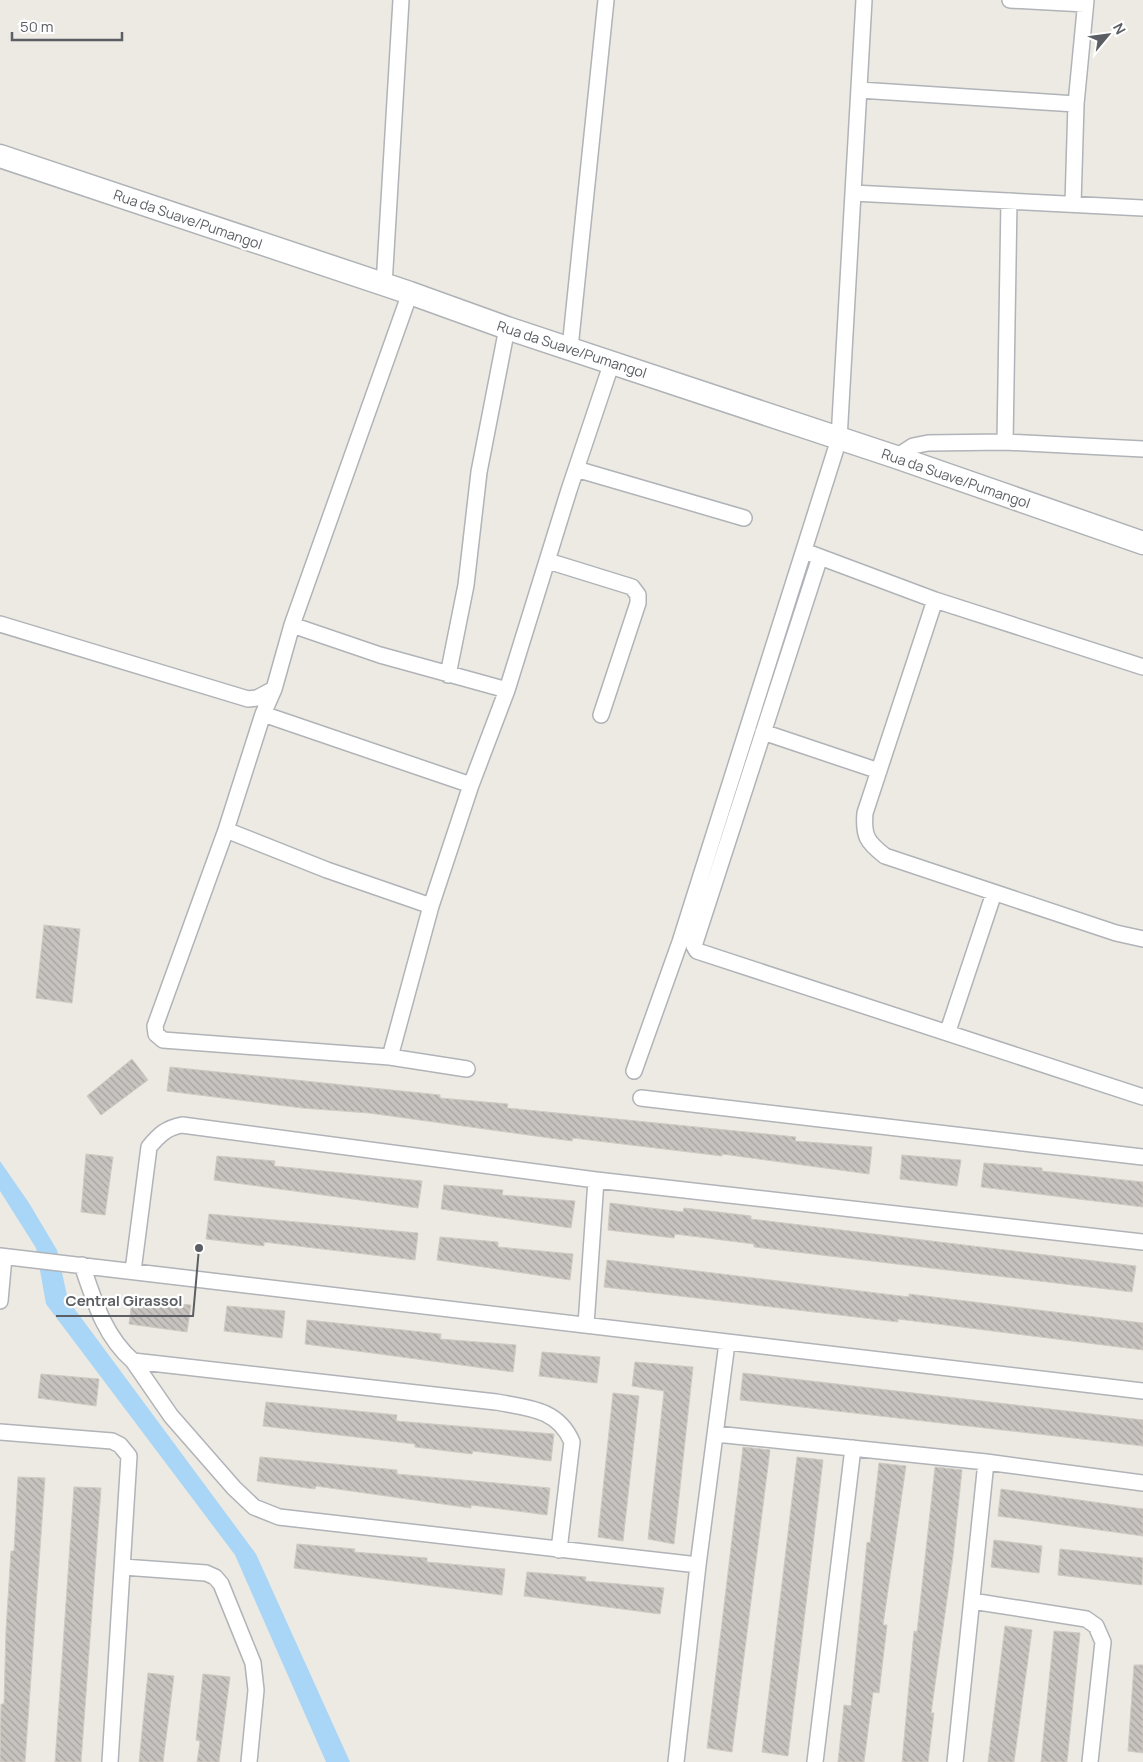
<svg xmlns="http://www.w3.org/2000/svg" width="1143" height="1762" viewBox="0 0 1143 1762" font-family="Manrope,sans-serif">
	<style>
		.water { fill: #a9d6f6 }
		.building { fill: url(#building-back-hatch); stroke: #d0cbc2 }
		.lines { fill: none; stroke-linecap: round; stroke-linejoin: round }
		.street-casing { stroke: #b0b3b7; stroke-width: 18 }
		.secondary-casing { stroke: #afb2b6; stroke-width: 25 }
		.street { stroke: #fff; stroke-width: 15 }
		.secondary { stroke: #fff; stroke-width: 22 }
		.labels { text-anchor: middle; dominant-baseline: central; stroke-width: 4.5; stroke-linejoin: round; paint-order: stroke }
		.street-label { font-size: 14px; fill: #5b5e62; stroke: #fff }
		.leader { fill: none; stroke: #5b5e62; stroke-width: 2 }
		.callout-dot { fill: #5b5e62; stroke: #fff; stroke-width: 2 }
		.callout-label { font-size: 15px; text-anchor: middle; font-weight: bold; fill: #5b5e62; stroke: #fff; stroke-width: 4.5; stroke-linejoin: round; paint-order: stroke }
	</style>
	<defs>
		<pattern id="building-back-hatch" width="6" height="6" patternUnits="userSpaceOnUse" patternTransform="scale(1.25)"><rect width="6" height="6" fill="#c7c4c0"/><path d="M-1 5l2 2M0 0l6 6M5-1l2 2" fill="none" stroke="#a5a29f"/></pattern>
	</defs>
	<rect width="100%" height="100%" fill="#eceae3"/>
	<path class="water" d="M0,1161l29,42 28,47 11,50 188,254 94,208h-24l-91,-207 -189,-251 -10,-56 -36,-57z"/>
	<path class="building" d="M44,925l36,4 -8,74 -36,-5z
		M132,1059l16,21 -47,35 -14,-19z
		M170,1067l270,28v3l68,6 -1,4 289,29 -1,4 77,6 -3,27 -147,-20v2l-149,-18 -1,3 -203,-28 -67,-5 -135,-17z
		M86,1154l27,3 -8,58 -24,-3z
		M902,1155l59,5 -4,26 -57,-7z
		M217,1156l58,5 -1,5 148,15 -4,27 -204,-28z
		M984,1163l58,5v3l101,11v25l-162,-20z
		M444,1185l59,5 -1,5 73,6 -4,27 -130,-19z
		M610,1203l73,9 1,-4 67,8v3l385,47 -4,26 -378,-45v-3l-79,-10 -1,4 -66,-8z
		M209,1214l209,19 -3,27 -151,-18v4l-58,-7z
		M440,1237l58,5v5l75,7 -3,26 -133,-20z
		M607,1260l302,37v-3l234,29v27l-245,-31v3l-294,-35z
		M132,1300l59,5 -4,27 -58,-8z
		M227,1306l58,5 -3,27 -58,-7z
		M307,1320l134,14 -1,5 76,6 -3,27 -208,-28z
		M542,1352l58,5 -3,26 -58,-7z
		M635,1362l58,5 -19,177 -26,-5 16,-148 -32,-5z
		M743,1373l400,47v26l-403,-46z
		M41,1374l58,5 -3,27 -58,-8z
		M613,1393l26,3 -16,145 -25,-4z
		M266,1402l131,13 -1,6 158,13 -3,27 -78,-10 -1,3 -57,-7v-3l-152,-18z
		M743,1447l27,3 -38,302 -25,-4z
		M260,1457l137,13v4l153,14 -3,27 -76,-10v3l-155,-22 -1,3 -58,-8z
		M797,1457l26,3 -35,296 -26,-4z
		M879,1463l27,3 -23,159h4l-8,68 -6,-1 -9,70h-26l6,-57 7,1 16,-164 3,1z
		M935,1467l27,3 -9,86 -22,157h3l-6,49h-26l12,-131 3,1z
		M18,1477l27,1 -20,284h-25l1,-58h3l2,-74 5,-79h3z
		M74,1487l27,1 -5,68 -15,206h-26z
		M1001,1489l142,20v27l-145,-20z
		M994,1540l48,6 -3,27 -48,-6z
		M297,1544l58,5 -1,3 73,6v4l78,7 -3,26 -208,-27z
		M1060,1549l83,9 -1,27 -84,-10z
		M527,1572l59,5 -1,4 79,7 -4,26 -136,-18z
		M1005,1626l27,4 -18,132h-26z
		M1054,1631l26,2 -13,129h-26z
		M1134,1665h9v88l-15,-2z
		M148,1673l26,3 -11,86h-24z
		M203,1674l27,3 -11,85h-22l3,-21 -4,-1z"/>
	<g class="lines">
		<g class="street-casing">
			<path id="street" d="M1010,0l75,4
				M859,90l217,14
				M853,193l290,15
				M1073,204l3,-100 10,-104
				M384,285l17,-285
				M410,293l-118,332 -18,64 -11,25 -37,116 -71,196 1,8 7,6 227,17 77,12
				M570,348l36,-348
				M1005,442l4,-241
				M896,457l17,-11 15,-3 77,-1 138,7
				M576,469l168,49
				M812,554l123,46 208,67
				M820,557l-126,389 3,5 446,146
				M548,561l84,26 6,8v8l-37,112
				M935,600l-70,213c-2,23 2,29 20,43l231,77 27,6
				M0,624l248,75 9,-1 17,-9
				M292,625l88,30 127,35
				M448,675l18,-90 13,-113 28,-144
				M263,714l208,71
				M763,732l116,39
				M226,830l101,40 104,36
				M948,1031l46,-138
				M390,1057l41,-151 40,-121 36,-95 62,-200 43,-128
				M634,1071l46,-129 159,-503 25,-439
				M641,1098l502,59
				M0,1256l1143,135
				M82,1265c12,35 22,71 51,96l363,41c33,6 62,7 76,40l-13,108
				M133,1271l16,-124c10,-12 17,-19 33,-22l414,55 547,62
				M0,1301l4,-44
				M586,1325l10,-145
				M133,1361l38,55 63,72 20,19 25,10 419,48
				M0,1432l112,9 8,4 9,11 -19,306
				M716,1434l270,28 157,21
				M123,1567l83,6 9,4 6,7 32,79 3,27 -7,72
				M972,1601l114,18 10,7 7,16 -13,120
				M676,1762l22,-197 29,-222
				M815,1762l38,-314
				M955,1762l31,-300"/>
		</g>
		<g class="secondary-casing">
			<path id="secondary" d="M0,156l410,137 97,35 389,129 247,86"/>
		</g>
		<use href="#street" class="street"/>
		<use href="#secondary" class="secondary"/>
	</g>
	<g class="labels">
		<g class="street-label">
			<text transform="translate(188 219) rotate(19)">Rua da Suave/Pumangol</text>
			<text transform="translate(572 349) rotate(18)">Rua da Suave/Pumangol</text>
			<text transform="translate(956 478) rotate(19)">Rua da Suave/Pumangol</text>
		</g>
	</g>
	<path class="leader" d="M199 1248L193 1316H56"/>
	<circle class="callout-dot" cx="199" cy="1248" r="5"/>
	<g class="callout-label">
		<text x="124" y="1306">Central Girassol</text>
	</g>
	<g transform="translate(1108 35) rotate(61)" stroke="#ffffff" stroke-width="4" paint-order="stroke">
	<path d="M0-4L9 19L0 12L-9 19Z" fill="#5b5e62"/>
	<text y="-8" font-size="14" font-weight="bold" text-anchor="middle" fill="#5b5e62">N</text>
	</g>
	<path d="M12 32v8h110v-8" fill="none" stroke="#5b5e62" stroke-width="2.5"/>
	<text x="20" y="32" font-size="15" fill="#5b5e62" stroke="#ffffff" stroke-width="4" paint-order="stroke">50 m</text>
</svg>
